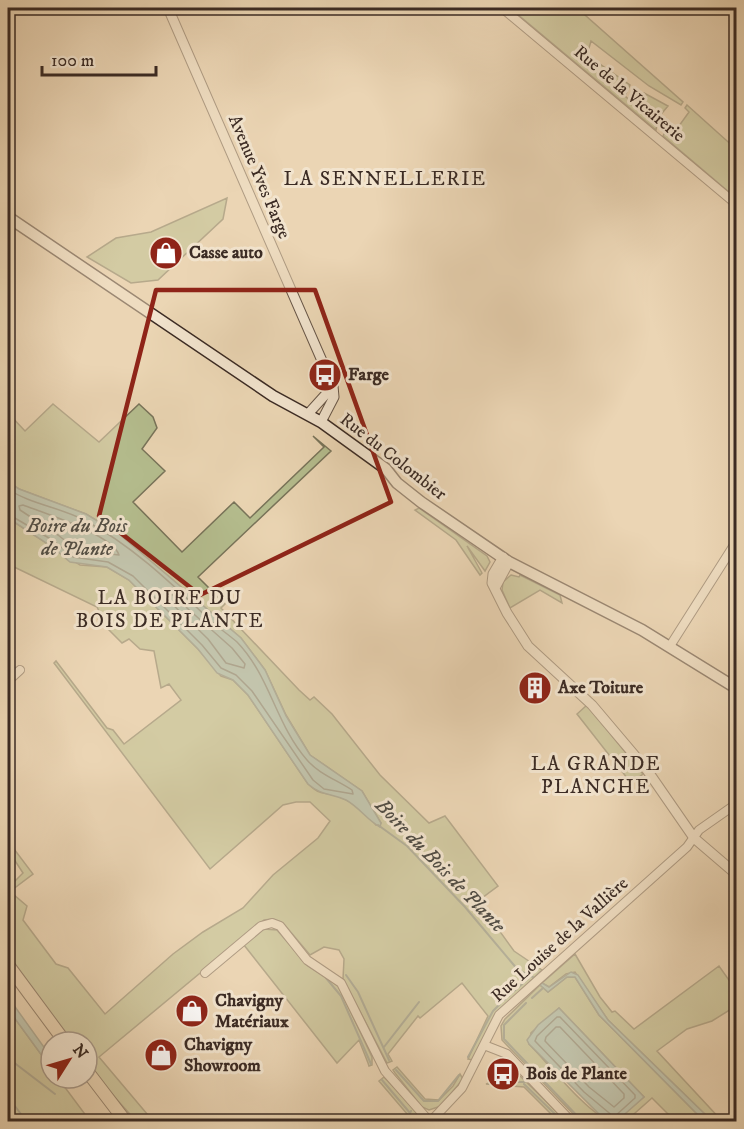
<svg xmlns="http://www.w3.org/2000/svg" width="744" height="1129" viewBox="0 0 744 1129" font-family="'IM FELL DW Pica',serif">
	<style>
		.green { fill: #b5be8f; stroke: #78745a; stroke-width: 1.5 }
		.water { fill: #98b9ad; stroke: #738076; stroke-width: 1.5 }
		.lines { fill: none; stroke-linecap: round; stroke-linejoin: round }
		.shore { stroke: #6a7268; stroke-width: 1.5 }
		.stream { stroke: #738076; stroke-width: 2 }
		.minor-casing { stroke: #675648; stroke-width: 10 }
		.tertiary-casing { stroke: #675648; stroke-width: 11 }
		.secondary-casing { stroke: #3b2b24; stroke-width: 13 }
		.primary-casing { stroke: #3b2b24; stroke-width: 14 }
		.minor { stroke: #f2e4ce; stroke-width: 8 }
		.tertiary { stroke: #f2e4ce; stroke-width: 9 }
		.secondary { stroke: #f2e4ce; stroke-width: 10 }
		.primary { stroke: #ebd6b4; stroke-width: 12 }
		.marked { fill: none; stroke: #8f2418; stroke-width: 4.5; stroke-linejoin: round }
		.labels { text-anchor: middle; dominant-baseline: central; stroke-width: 6; stroke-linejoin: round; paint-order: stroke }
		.street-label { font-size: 18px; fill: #3b2b24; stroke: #f2e4ce }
		.poi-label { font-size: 18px; font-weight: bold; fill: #3b2b24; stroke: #f2e4ce; text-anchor: start }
		.neighbourhood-label { font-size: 20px; letter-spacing: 1.5px; fill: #3b2b24; stroke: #f2e4ce }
		.water-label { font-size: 20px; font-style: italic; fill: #524e46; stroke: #f2e4ce }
	</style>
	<rect width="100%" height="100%" fill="#ebd6b4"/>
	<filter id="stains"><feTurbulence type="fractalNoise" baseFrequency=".00333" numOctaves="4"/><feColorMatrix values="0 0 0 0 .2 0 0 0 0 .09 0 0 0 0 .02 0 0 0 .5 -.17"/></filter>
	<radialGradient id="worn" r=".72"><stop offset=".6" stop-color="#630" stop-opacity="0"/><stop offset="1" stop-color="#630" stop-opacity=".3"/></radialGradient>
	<path class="green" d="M510,8h67l106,94 -2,3 -32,-19 -58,-45 -4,14 43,30 -5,11 9,8 10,-11 24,13 -10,12 -2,12z
		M687,105l49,44v49l-73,-62 2,-4 14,-6 10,-14 -4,-4z
		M227,198l-4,21 -65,61 -27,3 -44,-26 29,-19 35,-6z
		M53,404l46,38 40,-38 14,13 4,11 -15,21 23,22 -32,31 49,50 52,-50 16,16 74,-71 -11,-11 18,15 -133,126 27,27 -4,4 78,82 11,10 4,-3 18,17 48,61 49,48 16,-7 53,70 -20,15 36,50 28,19 -46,44 -24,46 -4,-1 20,-43 -26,-33 -42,35 -2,-2 -30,38 4,7 -5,2 -44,-84 1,-20 -5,-9 -15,-3 -14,8 -27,-32 -10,-4 -9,1 -165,137 54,64h-17l-49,-55v-24h-18l-61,-86v-68l15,-15 -15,-23v-9l25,33 -21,16 1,4 14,12 -4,14 33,44 12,4 37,46 68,-60 30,-22 40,-24 30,-33 45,-37 12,-17 -20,-19h-14l-13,3 -73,64 -156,-206 2,-2 51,67 6,2 11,14 57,-44 -12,-16 -8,4 -7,-37 -14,-2 -11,-10 -7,4 -24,-24 3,-4 -4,-8 -87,-42 -2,2v-49l72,47 27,2 22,13 69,69 23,27 12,4 15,15 60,89c11,10 12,8 25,11 17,4 32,17 43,30l5,-2 -19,-32 -52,-36 -24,-40 -21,-45 -24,-32 -122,-104 -33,-20 -67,-25 -11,-7v-69l17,18z
		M419,508l68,48 3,6 -5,9 -18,-25 15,27 -2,2 -24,-35 -41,-30z
		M511,575l8,2 1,-2 40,20 2,8 -22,-13 -30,18 -8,-18 1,-8z
		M587,705l56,69 -12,9 -54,-69z
		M264,929l13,1 31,36 30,19 34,72v8l-3,1 -1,-3 -9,-23 -22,23 -93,-118z
		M575,954l25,43 12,15 3,-1 19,18 85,-63 17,24v16l-24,15 -25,8 -30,22 65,70h-10l-104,-101 -33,-48 -9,2 -17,13 -7,-4z
		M567,977h8l24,38 105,106h-29l-23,-23 -26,23h-10l28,-24 -85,-89 -28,25 -2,11c19,19 58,69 81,77h-30l-78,-81 -1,-14 4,-7 35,-34 8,7z
		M8,1009l43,59v10h7l32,43h-70l-12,-16z
		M397,1067l28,32 14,1 14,-14 7,-12 3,5 -22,27 -12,4 -7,-3 -27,-34 -2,-3z
		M518,1074l40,39v8l-34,-34 -38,-3z
		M384,1077l34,36 3,8h-13v-6l-29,-34z"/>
	<path class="water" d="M8,482l11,7 67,25 33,20 122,104 24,32 21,46 24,39 52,36 19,32 -1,4c-13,-7 -21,-20 -34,-27 -16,-7 -24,-4 -38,-16l-60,-89 -15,-15 -16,-7 -19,-24 -69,-69 -22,-13 -37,-5 -19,-16 -43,-28z
		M571,972l7,3 30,45 104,101h-8l-105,-106 -24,-38h-8l-19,15 -8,-7 2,-2 7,4z
		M8,997l43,60v11l-43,-59z
		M559,1008l85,89 -27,24 -15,-4 -73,-73 -2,-4 11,-15z"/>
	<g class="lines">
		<path class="shore" d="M8,489c22,15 51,18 76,31 48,25 89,65 128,102 8,7 17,13 25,20 33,34 39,83 70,118 12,14 30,20 45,30l1,4 -29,-5 -11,-9 -61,-89 -16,-16 -15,-7 -19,-23 -69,-69 -25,-14 -35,-5 -19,-16 -46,-27
			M23,505c21,8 90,30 96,50l-42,-5 -19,-15 -38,-25 -1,-4z
			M169,592l63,56 13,16 -1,4 -18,-5 -18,-24 -43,-42v-4z
			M557,1017h3l75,78v3l-21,19 -30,-25 -49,-51 2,-5z
			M556,1027h4l64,67v4l-10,9 -25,-20 -44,-46 1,-4z"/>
		<path class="stream" d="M378,825l29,21 58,61 53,63 15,7
			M346,975l12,17 31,68
			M326,978l15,18 30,68
			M532,998l11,-10
			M504,1000l27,-24
			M526,1003l-22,22v14l79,83
			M384,1047l35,-45
			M468,1057l25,-46 7,-7
			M8,1058l47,36
			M396,1070l28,31h14l21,-26
			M382,1080l28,33 1,-2
			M505,1082h20
			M524,1084l34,33
			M8,1097l19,25
			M410,1113v9"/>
		<g class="minor-casing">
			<path id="minor" d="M502,8l234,196
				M670,646l66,-104
				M8,681l12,-11
				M205,973l56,-47 11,-3 8,3 27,34 34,23 44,88 45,51
				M484,1045l23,9 65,68
				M430,1122l32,-34 37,-73 188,-168 12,-17 37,-26"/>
		</g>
		<g class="tertiary-casing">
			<path id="tertiary" d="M168,8l165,378 1,11 -13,25
				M308,414l19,-21v-12
				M503,557l-10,17 -1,9 15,30 21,33 64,59 55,65 47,68 42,36
				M496,586l13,-24"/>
		</g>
		<g class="secondary-casing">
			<path id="secondary" d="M8,217l265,179 48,26 65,47 11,14 24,19 88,60 133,68 94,58"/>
		</g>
		<g class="primary-casing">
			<path id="primary" d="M8,965l57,77
				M87,1071l39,51"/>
		</g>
		<use href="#minor" class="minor"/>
		<use href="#tertiary" class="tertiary"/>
		<use href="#secondary" class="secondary"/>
		<use href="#primary" class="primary"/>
	</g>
	<path d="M0 0H744V1129H0ZM156,290h159l76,212 -191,93 -101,-79z" fill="#ebd6b4" fill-opacity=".55" fill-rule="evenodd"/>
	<path class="marked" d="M156,290h159l76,212 -191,93 -101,-79z"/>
	<defs>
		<g id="shop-disc" transform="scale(1.725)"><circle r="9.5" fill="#8f2418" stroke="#f2e4ce"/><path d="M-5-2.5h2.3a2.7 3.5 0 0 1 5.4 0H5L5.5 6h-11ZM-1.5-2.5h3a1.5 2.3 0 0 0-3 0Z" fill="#fff"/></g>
		<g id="bus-disc" transform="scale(1.725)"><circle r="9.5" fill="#8f2418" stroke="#f2e4ce"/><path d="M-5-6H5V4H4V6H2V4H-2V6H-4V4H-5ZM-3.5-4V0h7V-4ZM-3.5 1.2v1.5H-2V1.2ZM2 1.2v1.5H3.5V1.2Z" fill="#fff"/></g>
		<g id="building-disc" transform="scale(1.725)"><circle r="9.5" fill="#8f2418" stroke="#f2e4ce"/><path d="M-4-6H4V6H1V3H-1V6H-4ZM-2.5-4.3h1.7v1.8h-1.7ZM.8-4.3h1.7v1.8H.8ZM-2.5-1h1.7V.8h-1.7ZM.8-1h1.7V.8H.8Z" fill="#fff"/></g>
	</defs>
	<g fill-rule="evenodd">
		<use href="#shop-disc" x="166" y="253"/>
		<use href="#bus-disc" x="325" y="375"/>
		<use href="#building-disc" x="535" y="688"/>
		<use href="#shop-disc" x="192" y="1011"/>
		<use href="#shop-disc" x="161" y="1055"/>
		<use href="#bus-disc" x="503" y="1074"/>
	</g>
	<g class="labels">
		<g class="street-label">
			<text transform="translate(629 94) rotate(40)">Rue de la Vicairerie</text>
			<text transform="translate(259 177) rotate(67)">Avenue Yves Farge</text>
			<text transform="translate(393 457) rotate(38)">Rue du Colombier</text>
			<text transform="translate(560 940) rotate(-42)">Rue Louise de la Vallière</text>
		</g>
		<g class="poi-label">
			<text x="189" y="253">Casse auto</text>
			<text x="348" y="375">Farge</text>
			<text x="558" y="688">Axe Toiture</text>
			<text x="215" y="1001">Chavigny<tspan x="215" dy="21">Matériaux</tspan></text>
			<text x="184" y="1045">Chavigny<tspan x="184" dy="21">Showroom</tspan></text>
			<text x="526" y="1074">Bois de Plante</text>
		</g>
		<g class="neighbourhood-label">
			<text x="385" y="179">LA SENNELLERIE</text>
			<text x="170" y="598">LA BOIRE DU<tspan x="170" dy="23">BOIS DE PLANTE</tspan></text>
			<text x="596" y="764">LA GRANDE<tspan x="596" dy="23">PLANCHE</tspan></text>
		</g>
		<g class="water-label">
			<text x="77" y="526">Boire du Bois<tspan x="77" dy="23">de Plante</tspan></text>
			<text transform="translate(440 866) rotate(46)">Boire du Bois de Plante</text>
		</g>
	</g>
	<rect width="744" height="1129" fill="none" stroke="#ebd6b4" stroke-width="30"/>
	<rect x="9" y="9" width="726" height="1111" fill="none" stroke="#3b2b24" stroke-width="3"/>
	<rect x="15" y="15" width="714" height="1099" fill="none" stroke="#3b2b24" stroke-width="1.5"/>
	<g transform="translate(69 1060) rotate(53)"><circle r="28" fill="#f2e4ce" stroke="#a99a8a" stroke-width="1.5"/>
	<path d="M0-4.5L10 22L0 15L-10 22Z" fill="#8f2418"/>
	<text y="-9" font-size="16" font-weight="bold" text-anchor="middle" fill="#3b2b24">N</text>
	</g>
	<path d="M42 66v9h114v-9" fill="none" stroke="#3b2b24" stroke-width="3"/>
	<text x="51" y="66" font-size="18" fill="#3b2b24" stroke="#f2e4ce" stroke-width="4.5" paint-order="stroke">100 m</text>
	<rect width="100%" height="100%" filter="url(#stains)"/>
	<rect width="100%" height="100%" fill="url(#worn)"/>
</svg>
